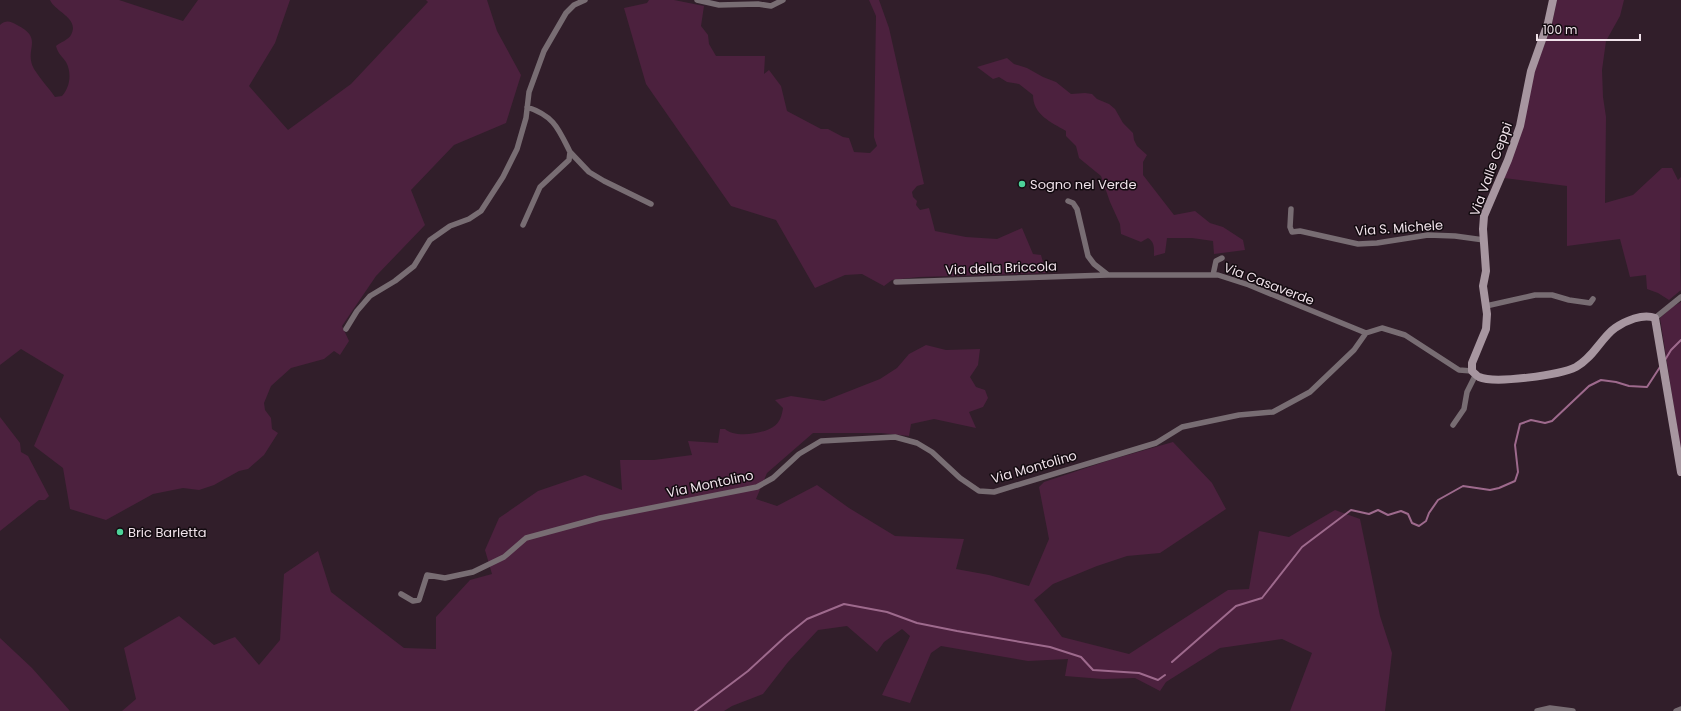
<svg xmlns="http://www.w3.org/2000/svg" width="1681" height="711" viewBox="0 0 1681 711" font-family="Poppins,sans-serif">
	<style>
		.green { fill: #4c213e }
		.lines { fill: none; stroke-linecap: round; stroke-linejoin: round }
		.stream { stroke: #9e6a8d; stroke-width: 2 }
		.street { stroke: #786d73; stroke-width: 5.5 }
		.secondary { stroke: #a796a0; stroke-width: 8 }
		.poi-dot { fill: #4dd39a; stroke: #130b10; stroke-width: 1.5 }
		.labels { text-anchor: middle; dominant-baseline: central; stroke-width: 3; stroke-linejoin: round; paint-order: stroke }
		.street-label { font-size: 13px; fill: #f0e2ea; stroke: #130b10 }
		.poi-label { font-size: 13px; fill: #f0e2ea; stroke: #130b10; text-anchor: start }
	</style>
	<rect width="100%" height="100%" fill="#311e2a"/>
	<path class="green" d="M50,0h69l64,21 15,-21h92l-15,43 -26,43 39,44 63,-46 77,-82 -2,-2h61l10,31 24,44 -15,48 -52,22 -43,45 14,35 -49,51 -34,50 7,15 -9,14 -6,-4 -10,8 -33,9 -20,18 -7,17 1,7 6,8 1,11 6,4 -14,22 -16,14 -9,2 -25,14 -15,5 -16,-2 -30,6 -47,26 -36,-11 -7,-41 -29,-22 30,-71 -43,-26 -21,16v-340c6,-5 10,-4 17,0 28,14 6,24 17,44 6,10 15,19 21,28l7,-1c8,-9 10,-23 4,-34 -4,-6 -8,-8 -10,-16 5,-4 12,-6 15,-11 9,-17 -16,-23 -21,-35z
		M649,0h25l30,6 -3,20 7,9 1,9 7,12h49l-1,18 5,-4 12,16 6,25 34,18h7l15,8 6,1 5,14 16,1 7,-7 -3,-9 2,-121 -7,-16h10l10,28 35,156 -7,2 -5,6 1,5 4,4 -1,4 4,5 9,-2 6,23 31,6 31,2 25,-11 11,26 8,1 5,18 -127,4 -27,3 -8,6 -22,-12 -17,1 -30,13 -39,-68 -45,-14 -85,-122 -22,-76 23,-5z
		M1557,0h67l-4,16 -14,25 -4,29 1,27 3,20 -1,86 28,-8 29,-27h10l6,12 3,-3 -1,85 1,28 -12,10 -11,-7 -11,-4 -1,-14 -16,2 -10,-38 -53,7v-60l-63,-8 30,-105 18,-49z
		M1007,58l7,6 13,4 16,9 13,5 15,12 14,-1 7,1 5,5 12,5 6,5 8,14 10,10 1,7 3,6 10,9 -4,7v13l31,40 21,-4 15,12 13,4 20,13 2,10 -31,4 -1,-13 -21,-3h-25l-2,15 -11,3c0,-7 1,-14 -6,-18l-7,4 -20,-8 -1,-10 -10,-22 -9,-26 -22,-18 -3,-12 -10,-10v-5c-15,-9 -33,-16 -33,-36l-14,-11 -12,-2 -8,-5 -6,2 -16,-12z
		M1681,302v150l-21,-134 12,-11z
		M926,345l20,5 34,-1 -2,16 -8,12 6,10 9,3 3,8 -5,9 -14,5 7,16 -42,-9 -23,5 -2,12 -28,-3h-68l-46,40 -11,26 21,7 40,-21 32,23 46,28 69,3 -8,30 33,6 40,11 20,-47 -10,-52 5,-5 66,-22 63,-18 39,41 14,26 -66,44 -33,3 -30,10 -44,18 -19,16 28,37 67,17 99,-64 21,-1 10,-58 30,6 46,-27 25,9 20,97 12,37 -7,58h-95l22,-58 -30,-14 -62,9 -54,34 -6,9 -25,-13 -32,1 -38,-3 3,-17 -40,2 -87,-15 -10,7 -21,50 -28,-8 28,-59 -8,-7 -18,13 -7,10 -30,-26 -29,4 -30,32 -25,32 -31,12 -8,5h-602l14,-12 -12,-51 55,-32 35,29 21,-8 24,28 21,-25 4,-66 34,-23 13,41 73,56 32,1v-32l34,-37 22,-6 -7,-24 14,-32 39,-27 47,-16 37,15 -2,-30h34l38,-5 -4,-14 30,2 2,-14h5c9,9 38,5 48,-2 7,-4 9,-12 10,-19l-8,-8 16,-4 33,5 56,-22 17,-11 12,-14z
		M0,417l20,26 1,9 7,4 21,40 -4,4h-6l-39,31z
		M0,638l32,30 38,43h-70z"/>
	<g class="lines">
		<path class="stream" d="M1665,360l6,-10 10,-10
			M1172,662l64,-56 26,-8 40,-51 49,-37 18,4 9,-4 10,5 13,-4 7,3 4,9 7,3 7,-5 3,-8 9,-13 25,-14 27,4 9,-2 16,-7 3,-9 -3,-27 5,-21 11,-4 14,3 7,-2 37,-35 12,-6 15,2 13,4 18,1 13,-20
			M695,711l53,-40 38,-35 21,-17 37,-15 43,8 30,11 40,8 93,16 31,10 12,13 46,3 19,7 7,-5"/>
		<path class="street" d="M697,0l22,5 39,-1 13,2 12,-6
			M570,152l19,20 15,9 47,23
			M1068,201l5,2 4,6 11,47 6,8 14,11h110l31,10 117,48 16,-5 23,7 54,35 13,1
			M1291,209l-1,18 2,5 8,-1 58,13 19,-1 51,-8 27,1 29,4
			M523,225l17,-38 29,-27 1,-8c-12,-24 -16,-36 -43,-45
			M1213,275l3,-14 6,-3
			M896,282l212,-7
			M1486,306l49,-11h17l17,5 21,3 3,-4
			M1655,318l26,-21
			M346,329l11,-18 13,-15 25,-15 19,-15 16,-26 20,-14 19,-7 12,-8 22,-34 14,-28 9,-31 3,-26 15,-41 22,-38 8,-8 11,-5
			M1453,425l11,-16 3,-17 9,-18
			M401,594l12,7 6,-1 8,-25 18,3 28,-6 31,-15 22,-19 74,-20 157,-31 16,-9 26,-24 22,-13 74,-4 22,6 15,9 28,26 19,13 15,1 162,-49 26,-16 57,-12 34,-3 37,-20 44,-42 12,-17
			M1537,711l13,-3 23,3
			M1676,711l5,-2"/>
		<path class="secondary" d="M1553,0l-5,23 -17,48 -11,55 -12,34 -24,56 -1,13 3,42 -3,15 4,28 -1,15 -14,34v8c2,2 5,5 7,6 16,7 81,-2 97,-10 18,-10 25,-29 39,-39 10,-7 28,-15 40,-10l26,154"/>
	</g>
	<g class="poi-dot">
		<circle cx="1022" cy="184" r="4"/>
		<circle cx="120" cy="532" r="4"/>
	</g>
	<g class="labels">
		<g class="street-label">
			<text transform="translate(1491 169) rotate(-70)">Via Valle Ceppi</text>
			<text transform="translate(1399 228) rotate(-4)">Via S. Michele</text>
			<text transform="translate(1001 268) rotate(-2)">Via della Briccola</text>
			<text transform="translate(1269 284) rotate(21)">Via Casaverde</text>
			<text transform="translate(1034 467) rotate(-16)">Via Montolino</text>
			<text transform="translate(710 484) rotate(-12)">Via Montolino</text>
		</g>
		<g class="poi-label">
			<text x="1030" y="184">Sogno nel Verde</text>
			<text x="128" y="532">Bric Barletta</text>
		</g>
	</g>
	<path d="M1537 34v6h103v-6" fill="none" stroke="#f0e2ea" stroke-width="2"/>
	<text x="1543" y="34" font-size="12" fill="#f0e2ea" stroke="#130b10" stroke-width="3" paint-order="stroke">100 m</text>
</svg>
